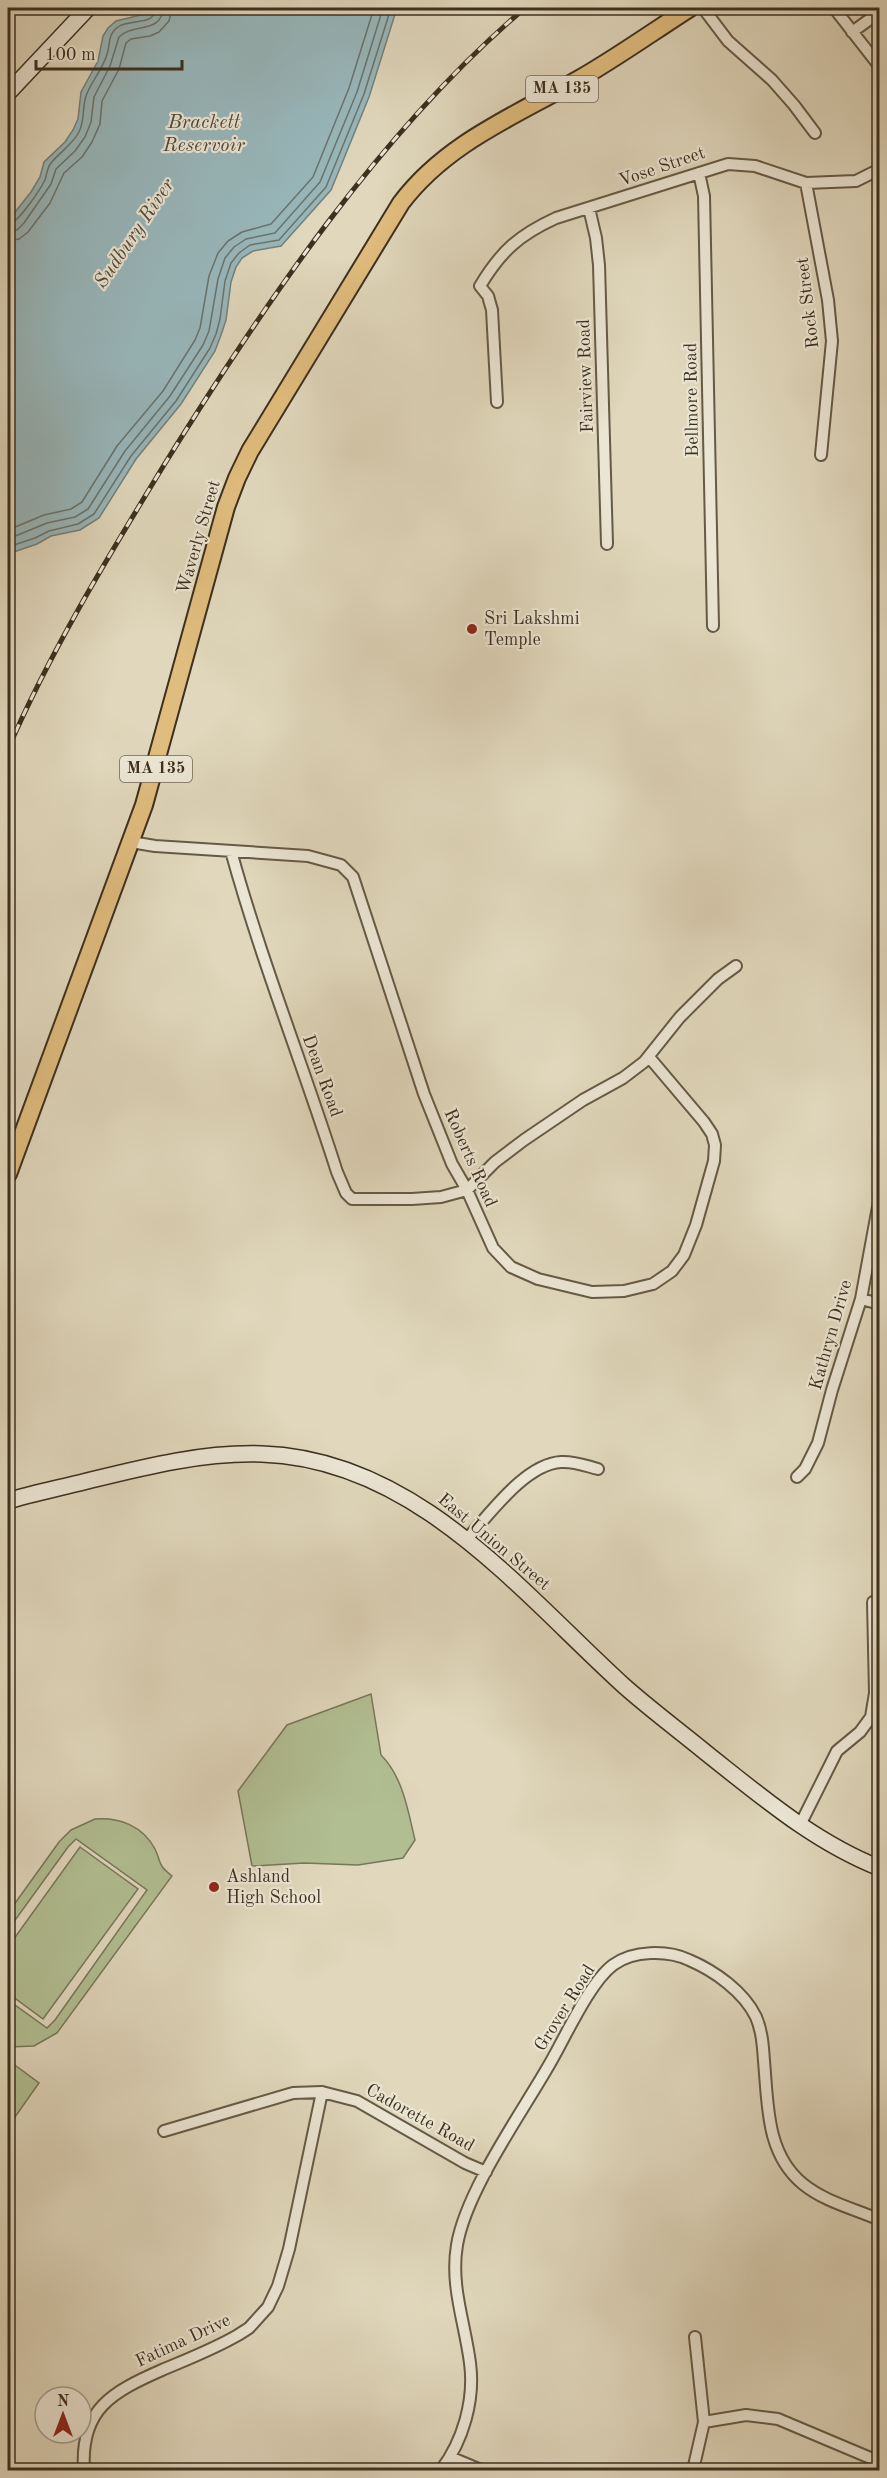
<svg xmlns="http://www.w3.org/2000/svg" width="887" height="2478" viewBox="0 0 887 2478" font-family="'Old Standard TT',serif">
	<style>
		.green { fill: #b1be92; stroke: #777758; stroke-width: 1.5 }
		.water { fill: #98b7bb; stroke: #74817c; stroke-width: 1.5 }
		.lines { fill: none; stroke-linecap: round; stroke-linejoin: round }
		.shore { stroke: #6a746c; stroke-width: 1.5 }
		.street-casing { stroke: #665a46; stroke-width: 14 }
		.secondary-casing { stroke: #3d301e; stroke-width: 18 }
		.primary-casing { stroke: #3d301e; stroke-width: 20 }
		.street { stroke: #ebe5d3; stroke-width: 10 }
		.secondary { stroke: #ebe5d3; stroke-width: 15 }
		.primary { stroke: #e0bc7e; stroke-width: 16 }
		.rail-casing { stroke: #3d301e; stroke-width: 5 }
		.rail { stroke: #ebe5d3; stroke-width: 3; stroke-dasharray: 9; stroke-linecap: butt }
		.poi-dot { fill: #8f2418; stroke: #ebe5d3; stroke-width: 2 }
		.labels { text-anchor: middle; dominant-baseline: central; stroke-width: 4.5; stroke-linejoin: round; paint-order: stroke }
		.shield { fill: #ebe5d3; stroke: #716654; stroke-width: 1.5 }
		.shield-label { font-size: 16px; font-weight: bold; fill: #3d301e }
		.street-label { font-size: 18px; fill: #3d301e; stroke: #ebe5d3 }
		.poi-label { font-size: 18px; fill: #3d301e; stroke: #ebe5d3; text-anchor: start }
		.water-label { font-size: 20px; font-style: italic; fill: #4f4b3d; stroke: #ebe5d3 }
	</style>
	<rect width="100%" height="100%" fill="#e0d7bc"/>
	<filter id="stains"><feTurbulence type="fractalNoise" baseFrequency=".00333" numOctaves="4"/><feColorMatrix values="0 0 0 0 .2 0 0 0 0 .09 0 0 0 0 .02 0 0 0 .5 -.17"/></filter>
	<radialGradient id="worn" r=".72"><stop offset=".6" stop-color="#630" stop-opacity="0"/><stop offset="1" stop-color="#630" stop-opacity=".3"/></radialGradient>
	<path class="green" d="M371,1694l10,61c22,22 27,56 34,85l-12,18 -45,7 -54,-2 -52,3 -14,-75 49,-66z
		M95,1819c24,-2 48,7 60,30 7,15 2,15 17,27l-115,157 -23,13 -26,1v-47l39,28 8,-8 92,-130 -71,-51 -8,8 -60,83v-17l51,-71 12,-12z
		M80,1847l58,42 -95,130 -35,-26v-46z
		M8,2060l31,23 -31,44z"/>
	<path class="water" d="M152,8h245l-28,89 -38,93 -50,56 -28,5 -11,7 -6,9 -5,15 -5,38 -5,15 -6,16 -34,53 -45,55 -37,59 -19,12 -29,6 -14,8 -29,10v-333l23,-29 9,-15 4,-15 21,-20 8,-12 5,-11 3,-27 17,-31 5,-25 5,-8 8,-7 29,-7z"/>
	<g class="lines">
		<path class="shore" d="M8,225c10,-2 32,-35 37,-45 2,-6 2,-12 6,-17 9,-11 21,-18 28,-31 6,-12 3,-24 7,-36 6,-16 18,-28 22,-45 2,-10 1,-18 10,-24 12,-9 36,0 38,-19
			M8,232l9,-2 7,-7 27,-39 5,-15 19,-18 10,-14 6,-15 3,-25 16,-31 9,-29c13,-14 43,-3 44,-29
			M8,241l11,-2 9,-7 22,-29 14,-30 18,-16 10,-15 8,-18 2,-23 17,-32 7,-26 5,-4 19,-3 9,-4 10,-11 3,-13
			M8,530l36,-15 27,-6 11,-7 35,-56 46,-55 32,-51 5,-12 9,-52 9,-23 10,-12 14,-9 29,-8 42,-47 36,-89 25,-80
			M8,539l39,-16 28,-6 13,-8 37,-58 45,-55 33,-51 6,-14 9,-52 7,-21 9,-11 12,-8 29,-6 45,-51 37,-90 26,-84
			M8,547l27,-9 14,-7 29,-7 16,-10 37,-58 45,-55 34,-53 6,-14 4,-15 5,-38 6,-18 8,-10 11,-8 29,-5 47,-53 38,-93 27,-86"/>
		<g class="street-casing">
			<path id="street" d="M703,8l25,33 44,39 22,25 21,28
				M834,8l46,59
				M852,32l28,-20
				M699,173l5,23 9,430
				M806,183l22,117 4,41 -11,114
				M589,208l7,30 3,27 8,279
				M497,402l-5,-92 -4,-14 -8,-10c21,-35 39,-51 76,-68l172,-54 27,2 51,17 50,-2 24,-12
				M131,842l24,4 153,10 33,9 12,12 71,217 28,70 15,26 26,58 18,19 27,12 54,13 32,-1 29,-7 19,-13 12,-16 12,-30 18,-64 1,-16 -3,-11 -8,-12 -55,-65
				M231,851c30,109 72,214 106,321l9,21 6,6h60l29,-2 26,-7 28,-28 29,-22 59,-40 40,-22 21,-16 36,-45 38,-38 18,-13
				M861,1299l19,5
				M797,1477l8,-8 13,-26 14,-53 29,-91 19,-103
				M466,1540c23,-25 59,-76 95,-78 13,-1 25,4 37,7
				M800,1825l37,-74 23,-19 11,-15 4,-24 -2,-91
				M164,2131l129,-38 29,-1 35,9 108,62 21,9
				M704,2422l42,-7 32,4 102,43
				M450,2457l31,13
				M84,2470c-4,-61 28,-78 78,-100 26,-11 52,-21 76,-35l11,-7 19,-21 10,-21 11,-37 33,-157
				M441,2470c22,-29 34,-70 29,-107 -5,-40 -20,-77 -13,-118 9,-54 64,-131 92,-180 16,-27 40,-82 64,-100 20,-15 55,-15 76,-5 26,11 55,32 67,57 6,14 7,29 8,44 4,44 2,93 39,123 22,18 52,25 77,36
				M693,2470l11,-48 -9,-85"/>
		</g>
		<g class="secondary-casing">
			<path id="secondary" d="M8,93l80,-85
				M8,1501c25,-8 52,-13 79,-20 57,-14 116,-29 175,-27 153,5 257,136 361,231 28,25 58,47 87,71 53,42 106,87 170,112"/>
		</g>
		<g class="primary-casing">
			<path id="primary" d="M8,1174l136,-369 82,-298 11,-29 13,-27 151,-248c46,-61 116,-88 180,-125 38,-22 73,-47 109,-70"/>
		</g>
		<use href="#street" class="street"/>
		<use href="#secondary" class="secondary"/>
		<use href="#primary" class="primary"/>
		<g class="rail-casing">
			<path id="rail" d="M8,749c43,-99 100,-192 156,-284 99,-159 217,-335 361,-457"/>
		</g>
		<use href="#rail" class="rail"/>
	</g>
	<g class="poi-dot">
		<circle cx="472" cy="629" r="6"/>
		<circle cx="214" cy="1887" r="6"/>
	</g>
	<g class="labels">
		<g class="shield">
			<rect x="526" y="76" width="72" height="26" rx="4.5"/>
			<rect x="120" y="756" width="72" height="26" rx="4.5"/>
		</g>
		<g class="shield-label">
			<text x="562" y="89">MA 135</text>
			<text x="156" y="769">MA 135</text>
		</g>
		<g class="street-label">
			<text transform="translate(662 167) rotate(-19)">Vose Street</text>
			<text transform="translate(808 303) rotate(-97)">Rock Street</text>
			<text transform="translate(586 376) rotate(-92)">Fairview Road</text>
			<text transform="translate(692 400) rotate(-91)">Bellmore Road</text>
			<text transform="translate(199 537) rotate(-74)">Waverly Street</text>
			<text transform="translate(322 1076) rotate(70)">Dean Road</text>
			<text transform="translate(470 1158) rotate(66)">Roberts Road</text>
			<text transform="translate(831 1335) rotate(-74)">Kathryn Drive</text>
			<text transform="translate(494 1542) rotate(40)">East Union Street</text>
			<text transform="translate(565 2008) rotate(-58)">Grover Road</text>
			<text transform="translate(420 2118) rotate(29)">Cadorette Road</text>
			<text transform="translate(183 2341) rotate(-25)">Fatima Drive</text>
		</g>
		<g class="poi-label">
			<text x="484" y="619">Sri Lakshmi<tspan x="484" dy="21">Temple</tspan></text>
			<text x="226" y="1877">Ashland<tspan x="226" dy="21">High School</tspan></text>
		</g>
		<g class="water-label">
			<text x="204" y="123">Brackett<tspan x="204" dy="23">Reservoir</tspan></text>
			<text transform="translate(135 234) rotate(-56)">Sudbury River</text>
		</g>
	</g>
	<rect width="887" height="2478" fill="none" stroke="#e0d7bc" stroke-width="30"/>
	<rect x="9" y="9" width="869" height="2460" fill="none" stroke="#3d301e" stroke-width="3"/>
	<rect x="15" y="15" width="857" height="2448" fill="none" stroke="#3d301e" stroke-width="1.5"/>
	<g transform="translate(63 2415)"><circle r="28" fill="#ebe5d3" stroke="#a59d8b" stroke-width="1.5"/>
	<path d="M0-4.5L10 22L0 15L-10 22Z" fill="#8f2418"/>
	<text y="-9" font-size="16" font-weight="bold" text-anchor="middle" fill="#3d301e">N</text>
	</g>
	<path d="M36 60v9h146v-9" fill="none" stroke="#3d301e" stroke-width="3"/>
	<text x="45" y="60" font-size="18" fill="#3d301e" stroke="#ebe5d3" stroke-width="4.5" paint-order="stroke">100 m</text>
	<rect width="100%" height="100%" filter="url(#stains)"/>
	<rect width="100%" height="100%" fill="url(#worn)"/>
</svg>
